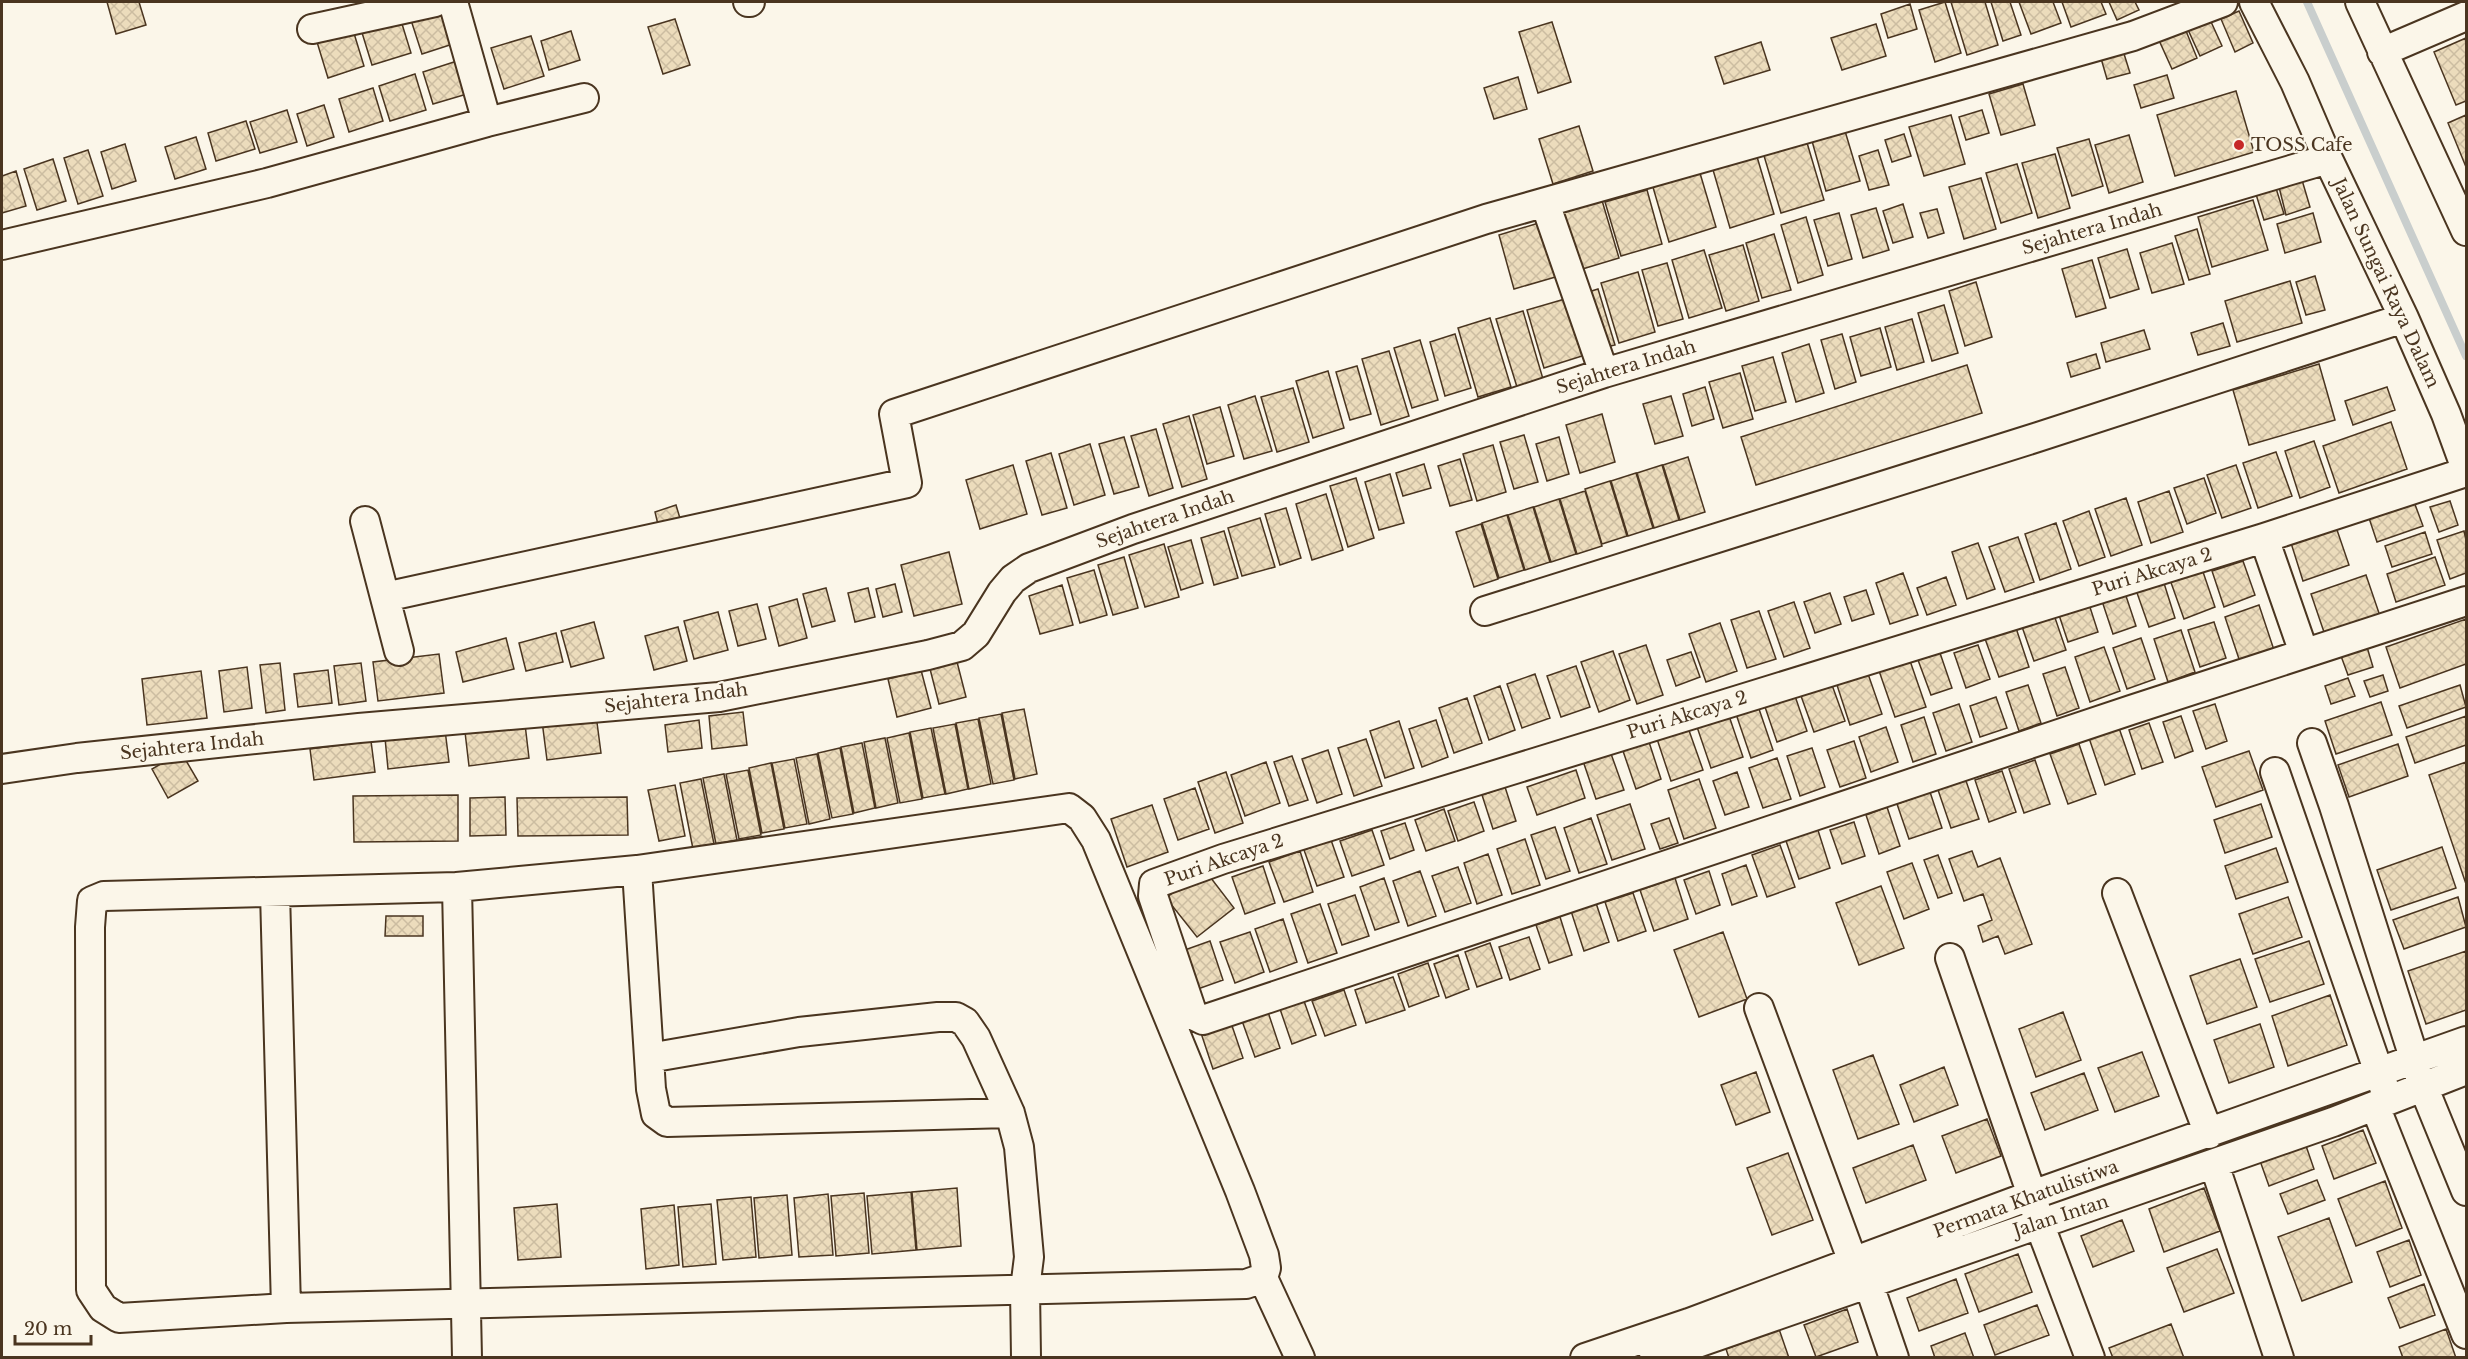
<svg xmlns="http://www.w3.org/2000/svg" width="2468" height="1359" viewBox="0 0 2468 1359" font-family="'Libre Baskerville',serif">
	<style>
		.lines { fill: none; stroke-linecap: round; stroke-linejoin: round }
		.stream { stroke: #c9cecd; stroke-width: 8 }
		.building { fill: url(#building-cross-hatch); stroke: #4a3520; stroke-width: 1.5 }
		.minor-casing { stroke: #4a3520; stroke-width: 32 }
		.minor { stroke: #fbf6e9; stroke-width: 28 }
		.poi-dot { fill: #c62828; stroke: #fbf6e9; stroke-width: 2 }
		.labels { text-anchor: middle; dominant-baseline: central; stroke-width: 4.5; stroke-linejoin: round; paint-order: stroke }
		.poi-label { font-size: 18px; fill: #4a3520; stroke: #fbf6e9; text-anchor: start }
		.street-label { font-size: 18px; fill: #4a3520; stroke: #fbf6e9 }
	</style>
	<defs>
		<pattern id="building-cross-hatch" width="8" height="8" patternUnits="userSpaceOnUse" patternTransform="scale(1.5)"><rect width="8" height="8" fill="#ecdcbc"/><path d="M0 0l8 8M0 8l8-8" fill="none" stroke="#ccbda1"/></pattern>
	</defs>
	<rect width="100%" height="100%" fill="#fbf6e9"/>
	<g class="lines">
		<path class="stream" d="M2307,2l159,354"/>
	</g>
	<path class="building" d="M107,2h32l7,23 -30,9z
		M1945,2l16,51 -26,9 -16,-52z
		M1951,2h34l13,43 -31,10z
		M1991,2h19l11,33 -18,6z
		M2019,2h34l8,21 -30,11z
		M2062,2h39l5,12 -35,13z
		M2109,2h26l4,8 -22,10z
		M1910,4l7,25 -29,9 -7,-24z
		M445,6l11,37 -34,11 -12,-37z
		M398,11l13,42 -39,12 -13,-42z
		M2239,11l14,32 -18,9 -14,-33z
		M2207,13l15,33 -22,10 -15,-33z
		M675,19l15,46 -27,9 -15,-47z
		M1552,22l19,60 -33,11 -19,-61z
		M1876,24l10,32 -44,14 -11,-32z
		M2184,26l13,32 -25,11 -14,-31z
		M353,30l11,36 -36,12 -11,-36z
		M571,31l9,29 -31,10 -8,-29z
		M531,36l13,40 -40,13 -13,-41z
		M2466,38v63l-10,4 -22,-53z
		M2120,41l10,32 -23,6 -9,-31z
		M1761,42l9,28 -46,14 -9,-27z
		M457,61l10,33 -34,10 -10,-32z
		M415,74l11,36 -36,11 -11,-35z
		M2167,75l7,23 -33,10 -7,-23z
		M1518,77l9,32 -33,10 -10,-31z
		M2023,84l12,41 -34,10 -12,-41z
		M373,88l10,33 -34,11 -10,-33z
		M2236,91l18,61 -79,24 -18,-61z
		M324,105l10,32 -27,9 -10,-32z
		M287,110l10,32 -37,11 -10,-31z
		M1982,110l7,23 -23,7 -7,-23z
		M1951,115l14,49 -41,12 -15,-49z
		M2466,115v52l-18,-44z
		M246,121l9,28 -39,12 -8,-28z
		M1579,126l14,45 -40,13 -14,-45z
		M1845,131l15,50 -34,10 -14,-50z
		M1904,134l7,22 -19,6 -7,-22z
		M2129,135l14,47 -34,11 -14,-48z
		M1805,136l19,64 -43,13 -19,-64z
		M196,137l10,32 -31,10 -10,-32z
		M2089,139l14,47 -31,10 -15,-48z
		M125,144l11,37 -24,8 -11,-37z
		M88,150l15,46 -25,8 -14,-46z
		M1755,150l19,64 -44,14 -19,-65z
		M1878,150l11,35 -20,5 -10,-34z
		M2055,154l15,54 -32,10 -16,-55z
		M53,159l13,42 -29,9 -13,-41z
		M1697,163l19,64 -47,15 -19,-65z
		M2017,164l15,49 -31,10 -15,-50z
		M16,171l10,35 -24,7v-37z
		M1981,178l15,51 -32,10 -15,-52z
		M2302,180l8,27 -24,8 -7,-28z
		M2275,185l9,29 -20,6 -9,-29z
		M1647,190l15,54 -41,12 -16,-54z
		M1601,197l18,61 -40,12 -18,-61z
		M2253,200l15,50 -56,17 -14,-50z
		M1903,204l10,33 -20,6 -10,-32z
		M1876,208l13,42 -26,8 -12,-43z
		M1937,209l7,24 -16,5 -8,-25z
		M1839,213l13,46 -24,7 -14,-46z
		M2313,213l8,29 -36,11 -8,-29z
		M1806,217l17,58 -25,8 -17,-58z
		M1542,222l17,54 -45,13 -15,-54z
		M2197,229l13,45 -21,6 -14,-44z
		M1774,234l17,56 -29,8 -16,-55z
		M2172,243l12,41 -32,9 -12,-40z
		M1743,245l16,56 -33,10 -17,-56z
		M2127,249l12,40 -29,9 -12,-40z
		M1704,250l18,58 -33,10 -17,-58z
		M2092,260l14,48 -30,9 -14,-48z
		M1667,263l16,56 -25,7 -16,-56z
		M1638,272l17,60 -36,11 -18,-60z
		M2315,276l10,34 -19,5 -10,-33z
		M2290,281l12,42 -65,19 -12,-41z
		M1976,282l16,55 -27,9 -16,-55z
		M1598,289l17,56 -13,3 -17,-55z
		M1565,299l17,57 -38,12 -17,-58z
		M1944,305l14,48 -26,8 -14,-48z
		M1523,311l20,68 -26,8 -21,-68z
		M1490,318l21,69 -33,10 -20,-69z
		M1912,319l12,43 -27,8 -12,-43z
		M2223,323l7,23 -32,9 -7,-22z
		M1880,328l11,39 -30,9 -11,-39z
		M2144,330l6,19 -44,13 -5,-19z
		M1455,334l16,54 -26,8 -15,-54z
		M1842,334l14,48 -21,7 -14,-49z
		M1420,340l18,60 -26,8 -18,-60z
		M1809,344l15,49 -28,9 -14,-49z
		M1389,351l20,65 -28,9 -19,-66z
		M2096,354l4,14 -29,9 -4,-14z
		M1773,357l13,45 -31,9 -13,-45z
		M2319,364l16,56 -86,25 -16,-55z
		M1967,365l15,48 -226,72 -15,-48z
		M1357,366l14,48 -21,6 -14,-48z
		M1328,371l16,57 -31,10 -17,-57z
		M1740,373l13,46 -30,9 -14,-46z
		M1705,387l9,32 -22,7 -9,-32z
		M2387,387l8,23 -42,15 -8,-24z
		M1293,388l16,54 -32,10 -16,-55z
		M1255,396l17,55 -28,8 -16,-54z
		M1671,396l12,40 -28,8 -12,-40z
		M1220,407l14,49 -27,8 -14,-49z
		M1602,414l13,48 -35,11 -14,-48z
		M1189,416l18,63 -25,8 -19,-63z
		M2391,422l16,47 -68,24 -16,-47z
		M1156,429l17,59 -24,8 -18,-60z
		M1524,435l14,47 -24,7 -14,-47z
		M1124,437l15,50 -25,7 -15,-50z
		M1559,437l10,37 -22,7 -11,-37z
		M2314,441l16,46 -30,11 -15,-47z
		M1090,444l15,51 -31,10 -15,-51z
		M1493,445l13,47 -29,9 -14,-47z
		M2276,452l16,44 -34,12 -15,-45z
		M1051,453l16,55 -25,7 -16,-54z
		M1688,457l17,55 -25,8 -17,-55z
		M1460,459l12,41 -22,6 -12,-40z
		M1424,464l7,24 -28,8 -7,-23z
		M1013,465l14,49 -47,15 -14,-49z
		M1662,465l17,55 -25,8 -17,-55z
		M2236,465l15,43 -29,10 -15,-43z
		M1636,473l17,55 -25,8 -17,-55z
		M1390,474l14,49 -25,7 -14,-48z
		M1356,478l18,60 -26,9 -18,-61z
		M2204,478l12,35 -29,11 -13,-36z
		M1610,481l17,55 -25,8 -17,-55z
		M1585,491l17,55 -25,8 -17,-55z
		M2169,491l14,41 -32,11 -13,-41z
		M1326,494l17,56 -31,10 -16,-56z
		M2126,498l16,47 -31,11 -16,-47z
		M1559,499l17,55 -25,8 -17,-55z
		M2413,499l10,27 -46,16 -9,-27z
		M2450,501l8,24 -19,7 -9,-25z
		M676,505l6,20 -22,8 -5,-21z
		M1533,507l17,55 -25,8 -17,-55z
		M1286,508l15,50 -21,7 -15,-51z
		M2089,511l16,46 -26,9 -16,-45z
		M1507,515l17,55 -25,8 -17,-55z
		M1260,518l15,49 -33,9 -14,-48z
		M2056,523l15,46 -31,11 -15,-46z
		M1481,524l17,55 -24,8 -18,-55z
		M2336,527l13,38 -46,16 -12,-38z
		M1224,531l14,47 -24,7 -13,-47z
		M2464,531l2,9v33l-16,6 -13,-39z
		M2425,532l7,22 -40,13 -7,-21z
		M2018,537l16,45 -29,10 -16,-45z
		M1191,540l12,43 -22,7 -13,-43z
		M1978,543l17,46 -28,10 -15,-47z
		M1164,544l15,53 -34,10 -16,-52z
		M949,552l13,52 -48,12 -13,-51z
		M1124,557l14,51 -25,7 -15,-50z
		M2435,557l10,28 -49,17 -9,-28z
		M2243,561l12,34 -31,12 -12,-36z
		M2201,566l14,41 -31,12 -15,-42z
		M1094,570l13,45 -27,8 -13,-45z
		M1903,573l15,42 -28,9 -14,-41z
		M2366,575l14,41 -55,19 -14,-41z
		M1946,577l10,28 -29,10 -10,-27z
		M2163,580l12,38 -26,9 -13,-37z
		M895,584l7,28 -19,5 -7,-28z
		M1062,585l11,40 -33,9 -11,-38z
		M2123,587l13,39 -23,8 -13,-39z
		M826,588l9,33 -23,6 -9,-33z
		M868,588l7,29 -20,5 -7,-29z
		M1866,590l8,24 -22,7 -8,-24z
		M1830,593l11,31 -26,9 -11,-31z
		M2087,598l11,34 -30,10 -11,-33z
		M797,599l10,39 -28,8 -10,-39z
		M1794,602l16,46 -26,9 -16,-46z
		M757,604l9,35 -28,7 -9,-35z
		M2259,605l15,45 -34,12 -15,-45z
		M2052,609l14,41 -32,11 -14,-40z
		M1759,611l17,48 -29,9 -16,-48z
		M718,612l10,38 -34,9 -10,-38z
		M2466,619v45l-66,24 -14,-41z
		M594,622l10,36 -33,9 -10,-36z
		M2214,622l12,36 -26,9 -12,-37z
		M1720,623l17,48 -31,11 -17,-48z
		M2015,625l14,42 -30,10 -15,-41z
		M678,627l9,34 -33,9 -9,-34z
		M2181,630l14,42 -27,10 -14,-43z
		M556,633l7,29 -37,9 -7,-28z
		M506,638l8,31 -51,13 -7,-30z
		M2141,638l14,41 -28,10 -14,-41z
		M1646,645l17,50 -26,9 -18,-50z
		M1978,645l12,34 -24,9 -12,-35z
		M2104,647l16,44 -30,11 -15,-45z
		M2367,647l6,20 -25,8 -7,-19z
		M1613,651l17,49 -31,12 -18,-50z
		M1691,652l9,25 -24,9 -9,-26z
		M1940,653l12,35 -21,7 -13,-35z
		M439,654l5,39 -66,8 -5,-39z
		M1908,655l18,52 -31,10 -18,-52z
		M956,658l10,39 -27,7 -10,-39z
		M280,663l5,47 -19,3 -6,-48z
		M361,663l5,38 -27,4 -5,-39z
		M1576,666l14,41 -29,10 -14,-41z
		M247,667l5,41 -28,4 -5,-41z
		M2065,667l14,41 -22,8 -14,-42z
		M328,670l4,33 -34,4 -4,-33z
		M921,670l10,38 -34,9 -9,-38z
		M201,671l6,47 -60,7 -5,-46z
		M1867,671l15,43 -32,11 -14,-43z
		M1535,674l15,44 -28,10 -15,-44z
		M2383,675l5,16 -18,6 -6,-16z
		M2348,678l7,18 -24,8 -6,-18z
		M1832,685l13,36 -31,11 -13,-36z
		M2028,685l13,38 -22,8 -13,-39z
		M2460,685l6,22 -59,21 -8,-22z
		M1500,686l15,44 -26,10 -15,-44z
		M1795,696l12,35 -30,11 -12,-35z
		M1996,697l11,31 -27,9 -10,-31z
		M1467,698l15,45 -28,10 -15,-45z
		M2381,702l11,33 -56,19 -11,-33z
		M1959,704l13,38 -26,9 -13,-38z
		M2215,704l12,37 -21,8 -13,-38z
		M1758,706l15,44 -22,8 -15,-44z
		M1024,709l13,65 -22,5 -13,-66z
		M1727,710l16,47 -32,11 -16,-47z
		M743,712l4,33 -35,4 -3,-33z
		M1001,714l13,66 -21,4 -14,-66z
		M596,715l5,38 -54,7 -5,-39z
		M2181,716l12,35 -18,7 -12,-36z
		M2466,716v29l-51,18 -9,-26z
		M1924,717l12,37 -23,8 -12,-37z
		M978,719l13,65 -22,5 -13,-66z
		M699,720l3,28 -34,4 -3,-27z
		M1436,720l12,37 -26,10 -13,-38z
		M1399,721l15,47 -29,10 -15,-47z
		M1686,722l17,48 -32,11 -16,-48z
		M2149,723l14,39 -21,7 -13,-39z
		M525,724l4,34 -60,8 -4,-34z
		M955,724l13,65 -22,5 -13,-66z
		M1886,727l12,35 -27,10 -12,-35z
		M931,728l14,66 -22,4 -13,-66z
		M2119,728l16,46 -30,11 -16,-47z
		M445,730l4,32 -61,7 -3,-31z
		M909,733l13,66 -22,4 -13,-65z
		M885,738l13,65 -22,5 -12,-66z
		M1366,739l16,47 -28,10 -16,-48z
		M371,741l4,31 -61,8 -4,-31z
		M1854,741l12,37 -26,9 -13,-37z
		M1649,742l12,37 -25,10 -13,-38z
		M862,743l13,65 -21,5 -13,-66z
		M2079,744l17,50 -28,10 -18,-50z
		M2398,744l10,32 -59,21 -11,-32z
		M840,748l13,66 -21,4 -14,-65z
		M1812,748l13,39 -25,9 -13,-40z
		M1328,750l14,44 -25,9 -15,-44z
		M1610,751l14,39 -28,9 -13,-38z
		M2249,751l14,39 -47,17 -14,-40z
		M181,752l17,29 -30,17 -16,-29z
		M817,754l13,65 -21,5 -13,-66z
		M1292,756l16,44 -19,6 -15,-44z
		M1777,758l14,41 -28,9 -14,-40z
		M794,759l13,65 -22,4 -13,-65z
		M2035,760l15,44 -26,9 -15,-44z
		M1266,762l14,41 -35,13 -14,-41z
		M2466,762v122l-37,-109z
		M771,763l13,66 -22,4 -13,-65z
		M748,770l13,65 -22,4 -13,-65z
		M1576,770l9,28 -48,17 -10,-28z
		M2002,771l14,41 -27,10 -14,-42z
		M1226,772l17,51 -28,10 -17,-51z
		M1737,772l12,35 -24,8 -12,-34z
		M724,774l13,66 -21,4 -13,-66z
		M1964,775l15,44 -28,9 -15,-44z
		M701,779l13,65 -21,5 -13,-66z
		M1699,779l17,49 -32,11 -16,-49z
		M675,785l10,51 -26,5 -11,-51z
		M1505,787l11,34 -23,8 -11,-34z
		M1195,788l14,41 -31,11 -14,-41z
		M1930,792l12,36 -33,11 -12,-35z
		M458,795v46l-104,1 -1,-46z
		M505,797l1,38 -36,1v-38z
		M627,797l1,38 -110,1 -1,-38z
		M1474,802l10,29 -26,10 -10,-30z
		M1630,804l15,45 -33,11 -15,-45z
		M2261,804l11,33 -47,16 -11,-33z
		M1152,805l16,47 -41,15 -16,-48z
		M1887,807l13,39 -21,8 -13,-39z
		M1444,809l11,32 -29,10 -11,-31z
		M1591,818l16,46 -28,9 -15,-45z
		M1669,818l9,25 -18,6 -9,-25z
		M1854,822l11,34 -23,8 -12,-34z
		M1405,823l9,27 -24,9 -9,-28z
		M1816,824l14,44 -31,11 -15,-44z
		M1555,827l15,44 -24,8 -15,-44z
		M1372,830l12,35 -32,11 -12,-35z
		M1525,839l15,46 -28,9 -15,-45z
		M1331,840l13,37 -27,9 -13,-36z
		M1780,845l15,42 -28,10 -15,-42z
		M2442,847l14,41 -65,22 -14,-40z
		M2276,848l12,34 -52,17 -11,-33z
		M1300,851l13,41 -29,10 -15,-40z
		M1972,851l6,16 22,-9 32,86 -27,10 -7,-18 -15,6 -5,-16 14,-6 -9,-26 -19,7 -15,-42z
		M1488,854l14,41 -25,9 -13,-41z
		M1938,855l14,38 -14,5 -14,-38z
		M1912,863l17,46 -25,10 -17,-47z
		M1746,865l11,31 -25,9 -10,-31z
		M1263,866l12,37 -30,11 -13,-37z
		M1458,867l13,36 -26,9 -13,-36z
		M1204,869l30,39 -37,29 -31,-39z
		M1420,871l16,45 -28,10 -15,-45z
		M1709,871l11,34 -24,9 -12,-34z
		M1384,878l15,44 -24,8 -15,-43z
		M1675,878l13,41 -34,12 -14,-41z
		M1881,886l23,62 -45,17 -23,-62z
		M1633,893l13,38 -28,10 -13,-39z
		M1355,895l14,41 -27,9 -14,-41z
		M2288,897l14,40 -49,17 -14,-40z
		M2458,897l8,30 -62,22 -11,-29z
		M1596,903l13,39 -25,9 -13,-40z
		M1320,904l17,49 -29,10 -17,-49z
		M386,916h37v20h-38z
		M1560,917l12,38 -23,8 -13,-38z
		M1283,919l14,43 -27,10 -15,-43z
		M1250,932l14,40 -29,11 -15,-41z
		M1723,932l24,67 -48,18 -25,-67z
		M1529,937l11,32 -30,11 -11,-33z
		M1210,941l13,39 -28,10 -13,-39z
		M2309,941l15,43 -54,18 -15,-43z
		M1490,943l12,35 -25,9 -12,-35z
		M2466,951v59l-40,14 -18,-53z
		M1458,955l11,34 -23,9 -12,-34z
		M2240,959l17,48 -50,17 -17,-48z
		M1428,963l11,33 -30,11 -11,-33z
		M1393,977l12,33 -39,13 -11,-33z
		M1344,990l12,35 -31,11 -13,-35z
		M2330,995l17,50 -59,21 -16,-50z
		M1304,1001l12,34 -24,9 -12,-35z
		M1267,1009l13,39 -25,9 -14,-39z
		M2063,1012l18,48 -45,17 -17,-48z
		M1229,1017l14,41 -30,11 -14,-42z
		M2260,1024l14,43 -45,16 -15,-43z
		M2142,1052l17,44 -44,16 -17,-44z
		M1873,1055l26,69 -41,15 -25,-69z
		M1944,1067l14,38 -44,17 -14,-37z
		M1756,1072l14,40 -34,13 -15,-40z
		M2084,1073l14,37 -53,20 -14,-37z
		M1987,1119l14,37 -45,17 -14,-37z
		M2363,1130l13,33 -42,16 -12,-33z
		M2304,1140l10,29 -45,17 -10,-28z
		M1913,1145l13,35 -60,23 -13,-35z
		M1788,1153l25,67 -41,15 -25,-67z
		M2317,1180l8,20 -37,14 -8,-20z
		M2385,1181l17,47 -46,18 -18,-47z
		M957,1188l4,58 -44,4 -5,-58z
		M2204,1188l16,43 -56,21 -15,-43z
		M911,1192l5,58 -44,4 -5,-58z
		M864,1193l5,60 -33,3 -5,-60z
		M828,1194l5,61 -34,2 -5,-59z
		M787,1195l5,60 -33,3 -5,-60z
		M751,1197l5,60 -33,3 -6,-60z
		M557,1204l4,53 -43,3 -4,-52z
		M711,1204l5,60 -33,3 -5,-60z
		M674,1205l5,60 -33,4 -5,-60z
		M2329,1218l23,64 -50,19 -24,-64z
		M2122,1220l12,31 -41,16 -12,-31z
		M2409,1240l12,35 -31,12 -13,-35z
		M2217,1249l17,44 -50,19 -17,-44z
		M2018,1254l14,38 -53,20 -14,-38z
		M1956,1279l12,34 -49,18 -12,-33z
		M2424,1284l11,31 -35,13 -12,-30z
		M2037,1305l12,30 -54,20 -11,-30z
		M1847,1309l11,33 -42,15 -12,-32z
		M2171,1324l13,34h-71l-4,-10z
		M1779,1329l10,29h-60l-3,-9z
		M2446,1329l10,29h-53l-4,-11z
		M1965,1333l9,25h-39l-4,-12z"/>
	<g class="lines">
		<g class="minor-casing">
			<path id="minor" d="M453,2l34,120
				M748,2h2
				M2254,2l41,80 33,77 76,159 42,96 20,55
				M2360,2l106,229
				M312,29l123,-27
				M2382,52l84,-36
				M1545,203l59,170
				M2,245l265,-62 220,-61 97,-24
				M2466,472l-202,66 -1041,321 -69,25 -1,12 40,119 10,5 928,-310 335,-109
				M365,521l34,130
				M2264,538l40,115
				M385,597l522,-114 -13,-69 592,-195 647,-183 90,-34
				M1485,611l553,-174 366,-119
				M2312,743l22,63 89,280 43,105
				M2,769l75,-11 282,-30 360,-31 209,-42 34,-9 14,-12 26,-42 11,-13 16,-11 104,-39 471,-156 724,-214
				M2275,772l110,318
				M457,887l-353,9 -12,5 -2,26 1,363 12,18 16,10 167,-10 960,-24 17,-6 3,-10 -2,-13 -24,-64 -144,-351 -14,-22 -13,-10 -432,62
				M275,892l11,416
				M2117,893l92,241
				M1950,958l82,237 7,28 51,135
				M1759,1008l94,254
				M649,1058l150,-26 139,-15h18l9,5 11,16 34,75 9,34 10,110 -4,32 1,69
				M2375,1106l91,228
				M2214,1164l65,194
				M1263,1278l37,80
				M1868,1282l26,76
				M467,1358l-10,-471 180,-17 14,219 5,25 11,8 343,-9
				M1585,1358l104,-35 343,-128 434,-154
				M1654,1358l679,-236 133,-52"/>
		</g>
		<use href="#minor" class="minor"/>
	</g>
	<circle class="poi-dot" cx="2239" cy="145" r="6"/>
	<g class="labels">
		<g class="poi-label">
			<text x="2251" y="145">TOSS Cafe</text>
		</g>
		<g class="street-label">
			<text transform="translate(2092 229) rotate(-16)">Sejahtera Indah</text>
			<text transform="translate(2386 283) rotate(65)">Jalan Sungai Raya Dalam</text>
			<text transform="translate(1626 367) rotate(-17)">Sejahtera Indah</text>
			<text transform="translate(1165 519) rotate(-19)">Sejahtera Indah</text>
			<text transform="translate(2152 572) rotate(-17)">Puri Akcaya 2</text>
			<text transform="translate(676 698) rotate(-7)">Sejahtera Indah</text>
			<text transform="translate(1687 715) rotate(-17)">Puri Akcaya 2</text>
			<text transform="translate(192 746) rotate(-6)">Sejahtera Indah</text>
			<text transform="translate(1224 860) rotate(-19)">Puri Akcaya 2</text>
			<text transform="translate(2026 1199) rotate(-20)">Permata Khatulistiwa</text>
			<text transform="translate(2061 1216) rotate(-18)">Jalan Intan</text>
		</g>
	</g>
	<rect width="2468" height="1359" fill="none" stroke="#4a3520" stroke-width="6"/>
	<path d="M15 1335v9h76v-9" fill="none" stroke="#4a3520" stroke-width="3"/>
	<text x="24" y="1335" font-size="18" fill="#4a3520" stroke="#fbf6e9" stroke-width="4.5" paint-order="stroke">20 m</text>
</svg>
